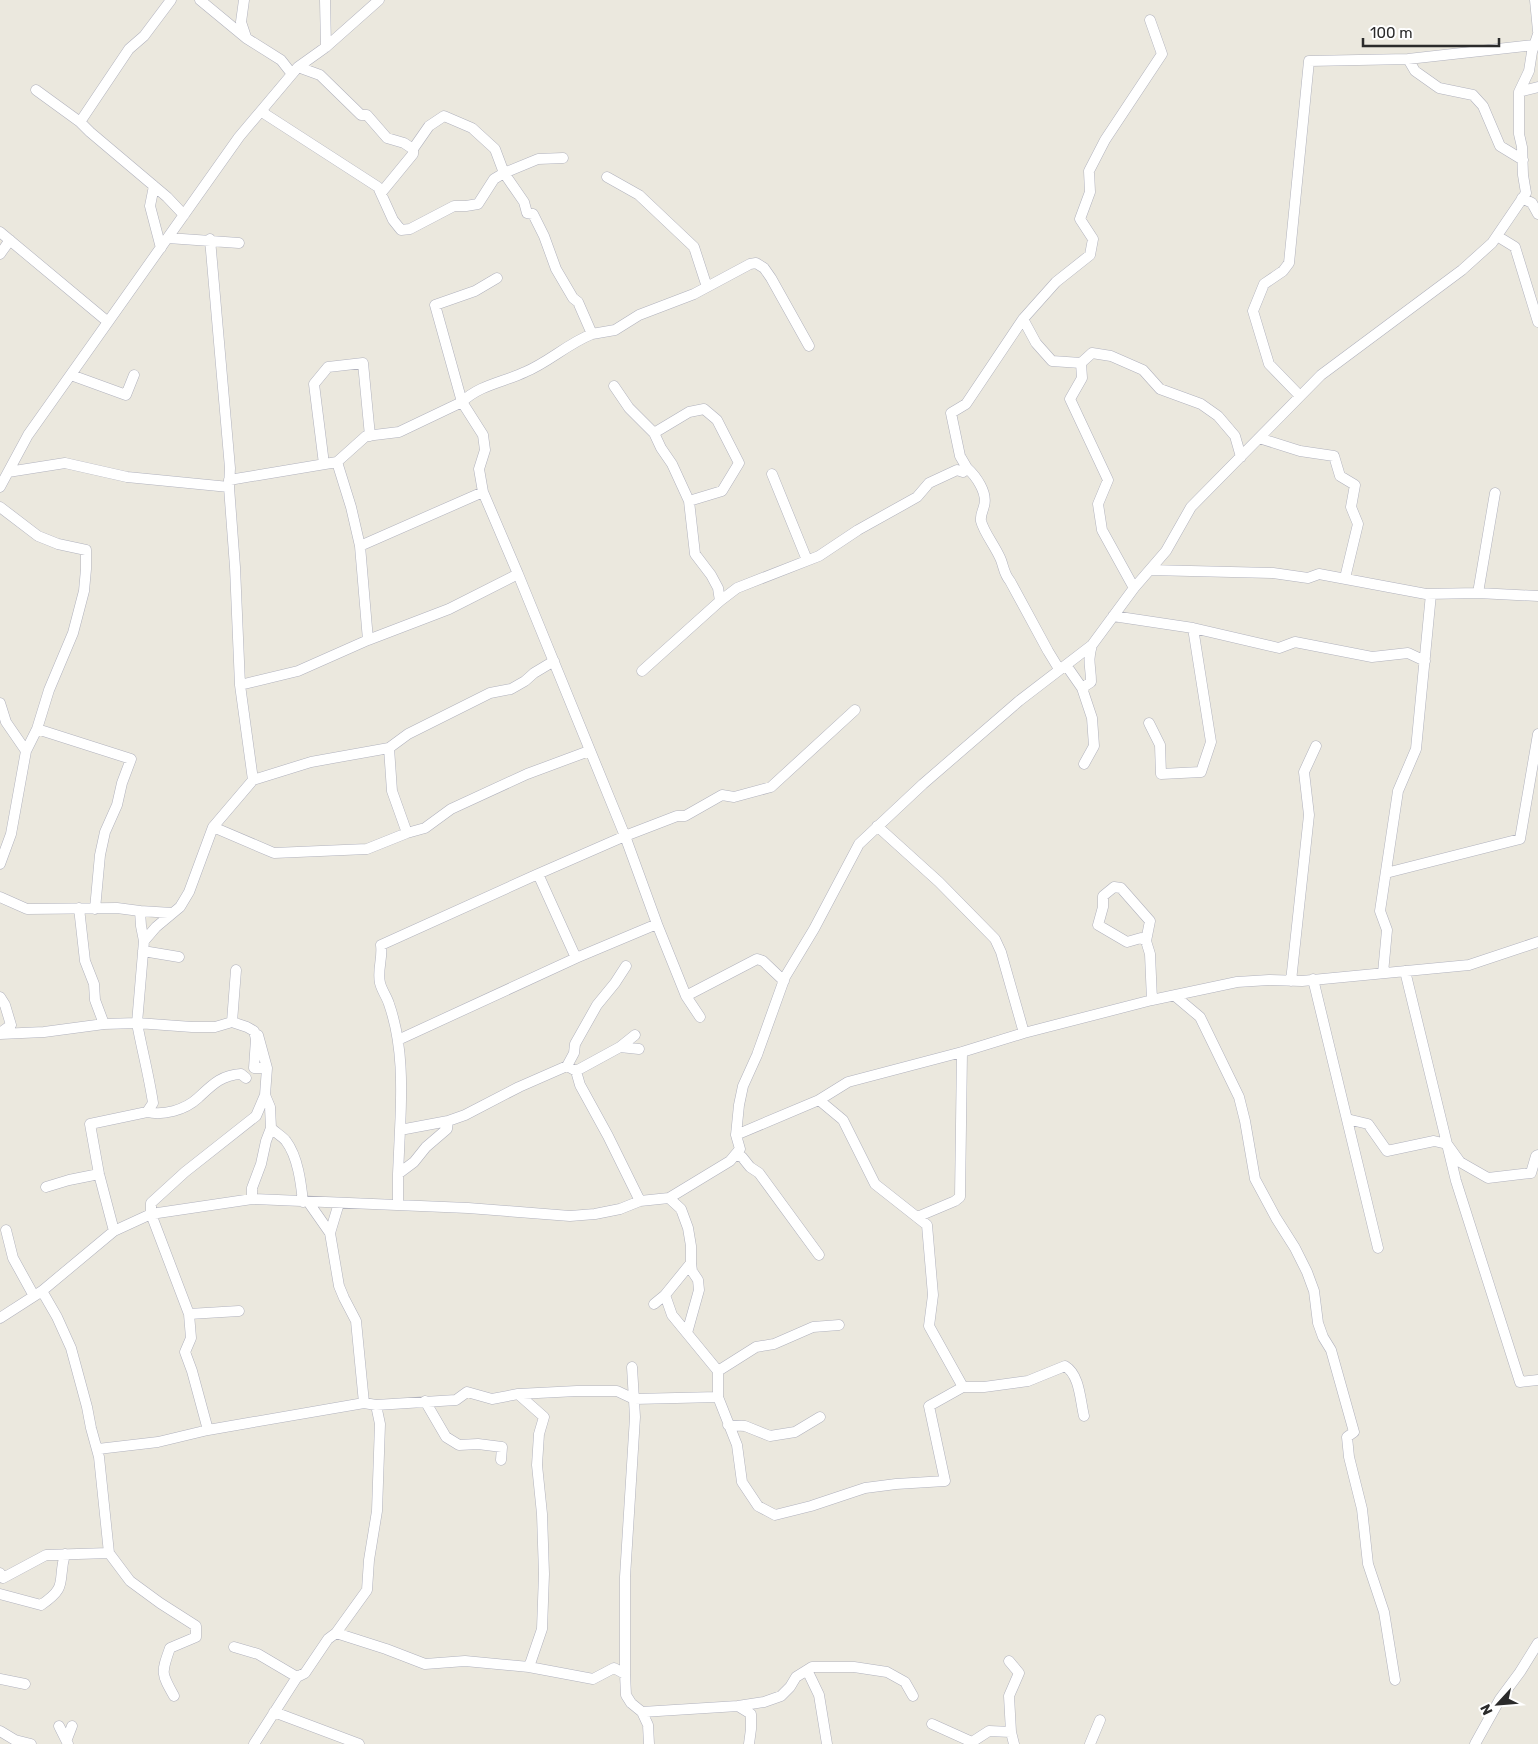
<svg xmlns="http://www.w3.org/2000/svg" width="1538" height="1744" viewBox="0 0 1538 1744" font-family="Rubik,sans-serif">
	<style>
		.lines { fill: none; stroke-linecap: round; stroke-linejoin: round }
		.minor-casing { stroke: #b1b2bd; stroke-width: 11 }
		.minor { stroke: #fff; stroke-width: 10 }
	</style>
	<rect width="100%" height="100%" fill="#ebe8de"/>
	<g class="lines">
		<g class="minor-casing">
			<path id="minor" d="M171,0l-27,36 -15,13 -49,73 10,10 77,65 17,18
				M200,0l46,38 35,22 11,14
				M244,0l-3,22 5,15
				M325,0l1,47
				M1535,0l3,31
				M1408,59l7,12 24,17 34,7 10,11 17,40 23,14
				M298,67l22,8 41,40h6l20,23 17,5 9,6v5l-32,39
				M36,90l44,32
				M1519,92l19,-5
				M263,109l2,5 113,73 15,33 8,10 9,-1 44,-23h12l12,-2 16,-25 10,-6 20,29 3,11 6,1 11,22 12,33 17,29 5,4 14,32c-25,10 -43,28 -67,38 -21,10 -46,13 -63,30l-27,-97 40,-14 22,-13
				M413,149l16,-23 15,-10 28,12 23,21 9,24 34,-14 25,-1
				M607,177l32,18 55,52 13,40
				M154,186l-4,20 11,42
				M1522,198l10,5 6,11
				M0,232l108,90
				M1497,236l18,11 23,75
				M168,238l71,5
				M210,239l20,229 -1,19 6,80 5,118 13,95
				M0,254l10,-14
				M1023,319l13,24 16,18 29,2
				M592,334l23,-4 24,-15 55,-21 56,-30 6,-1 8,5 7,10 38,68
				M71,375l55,20 8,-20
				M614,386l15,22 25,25
				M1300,396l-31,-32 -16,-53 11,-27 19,-13 6,-8 20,-202 99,-2 126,-14
				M1259,438l41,13 34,5 6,20 15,9 -4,22 7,17 -13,54
				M337,462l29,-26 33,-4 63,-30 21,33 2,15 -6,19 4,23
				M324,464l-10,-80 14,-17 35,-4 7,73
				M967,468l-7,-12 -9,-43 15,-9 57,-85 33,-37 34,-27 3,-16 -13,-20 10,-27 -1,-21 16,-31 57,-86 -12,-34
				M8,472l57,-9 62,14 102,10
				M772,474l35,86
				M229,480l108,-18 14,45 9,39 8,94 -70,31 -58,14
				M0,487l28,-52 211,-298 59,-70 28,-20 53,-47
				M689,501l33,-10 17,-28 -22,-43 -13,-11 -15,3 -35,21 7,15 11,16 17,37 6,53 16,21 7,13 2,13 17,-13 82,-32 39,-26 59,-33 12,-14 28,-13 6,2 4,-4c9,8 21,25 17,38 -1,5 -4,9 -3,15 3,12 15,26 20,39 3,8 3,14 9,21l38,70 11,18
				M0,507l38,29 20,8 28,6v19l-2,22 -11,42 -24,57 -12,39 -11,22 -15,83 -11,30
				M360,546l123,-54 35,82 -69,35 -81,31
				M1150,570l123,3 35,5 11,-4 107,20 52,-1 60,3
				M518,574l107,262 52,-20h8l37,-21 12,2 37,-10 84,-77
				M1134,588l-32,-58 -4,-26 10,-24 -38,-81 12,-21 -1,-15 11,-10 19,3 32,14 17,19 41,15 17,12 17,20 6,21
				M1478,593l17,-100
				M1113,616l80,12 86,20 16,-6 77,15 36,-4 17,8
				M1066,665l16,23 9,-6c0,-16 -4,-20 1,-37
				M642,671l78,-70
				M1082,688l10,30 2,28 -10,18
				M0,703l6,19 20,29
				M1149,723l11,22 1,29 40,-2 10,-30 -18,-114
				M37,729l94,30 -9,24 -5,22 -12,27 -5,23 -5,54
				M389,748l19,-14 82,-41 21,-4 14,-8 9,-8 20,-12
				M877,826l62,56 56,57 6,13 23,81
				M407,833l18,-5 26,-19 76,-35 62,-23
				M1386,873l134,-34 18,-105
				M0,897l27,12 90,-1 23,3 1,15 3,15 -7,82 55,4h23l17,-5 15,5 7,4 2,8 -2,29h13l-2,27 -9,21 -71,56 -34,31v11l38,100 2,24 -6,14 7,19 16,59
				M79,908l6,53 9,23 1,16 9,24 33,-1c5,27 12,53 16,80l-6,9 -57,12 9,50 15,57
				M140,911l32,2
				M657,924l29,72 14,21
				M144,941l12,-14 24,-20 9,-15 24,-65 40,-47 58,-18 78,-14 3,43 15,42 -40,16 -93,4 -61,-26
				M1146,941l4,-20 -29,-33 -7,-1 -11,9v11l-5,18 29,17 14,-4 5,3 4,13 2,46
				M143,951l36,6
				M1405,971l51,210 64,201 18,-2
				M1383,973l4,-43 -7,-19 18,-120 18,-42 15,-155
				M1313,979l65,269
				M1291,981l18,-166 -5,-43 12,-26
				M686,996l71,-37 6,2 21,20
				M1175,996l25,21 39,80 6,24 10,58 21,39 19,30 12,24 7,19 4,32 5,14 8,13 23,82 -7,5 2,20 13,52 6,55 16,48 11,68
				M0,997l5,8 6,20 -11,8
				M232,1022l4,-52
				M0,1034l44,-2 60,-8
				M258,1035l9,33
				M398,1040l178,-82 81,-34 -32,-88 -87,38 38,84
				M620,1047l15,-12
				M567,1066l7,-13 1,-9 22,-39 18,-22 11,-17
				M576,1071l44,-24 19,2
				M147,1112c16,4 38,-2 51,-14 14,-13 23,-23 43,-24l5,4
				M1347,1119l21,5 19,27 47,-10 13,3 13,18 28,16 43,-5 5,-17 2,-1
				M448,1121l17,-6 54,-28 48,-21 9,5 4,14 28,51 32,65
				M271,1128c5,5 11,8 15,13 12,16 15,42 17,61
				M400,1130c2,-42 3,-86 -11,-126 -2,-7 -7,-13 -9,-21 -3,-13 3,-25 1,-38l157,-71
				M736,1135l3,-30 4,-19 14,-31 28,-78 29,-48 45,-85 64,-60 96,-83 73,-56 42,-57 32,-37 25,-44 130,-132 141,-105 30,-27 34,-50 -3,-18 -1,-28 -3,-13v-42l10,-21 3,-19 6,-18
				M735,1155l7,2 8,10 9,6 60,82
				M398,1174l16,-12 12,-15 21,-18 1,-8 -48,9 -2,44v31
				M46,1187l23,-7 30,-6
				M669,1198l12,11 7,19 3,18v17l1,8 6,9 1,10 -12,43
				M252,1199v-11l9,-24 5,-23 5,-13 -1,-21 -5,-12
				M309,1203l21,30
				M339,1203l-9,30 9,53 5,12 12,23 8,82
				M917,1217l38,-16 5,-4 2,-145
				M6,1230l7,28 21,38
				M691,1263l-26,32 7,20 46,56v26l19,48 5,37 16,24 17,9 36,-9 54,-18 31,-4 49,-3 -16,-75 34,-19 -34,-61 4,-31 -6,-70 -52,-41 -32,-64 -24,-20
				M654,1304l11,-9
				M189,1314l50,-3
				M0,1318l42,-27 72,-60 37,-17 101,-15 216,9 102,8 25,-2 25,-5 20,-8 29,-3 61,-37 10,-12 -4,-14 83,-35 29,-18 114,-30 62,-19 128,-33 85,-18 32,-2 33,1 167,-16 69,-23
				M632,1367l3,50 -10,160v97l1,21 5,8 11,9 6,13 1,19
				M718,1371l38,-24 18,-3 39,-17 26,-2
				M963,1387h21l44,-6 37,-15c15,9 15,34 19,50
				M518,1394l26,23 -5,17 -2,31 5,49 2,60 -2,55 -13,38
				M425,1401l21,36 13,8 19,-1 24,3 -1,13
				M728,1425l17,1 25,10 25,-4 25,-15
				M98,1449l60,-7 50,-12 156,-27 12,2 80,-5 11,-8 25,7 26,-5 59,-3h40l17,8 84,-2
				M109,1553l21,28 30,22 36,23v11l-26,11c-9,25 -9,25 4,48
				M0,1573l3,5 43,-23 63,-2 -10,-96 -8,-29 -4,-21 -16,-59 -14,-31 -15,-26
				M0,1594l41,11c28,-19 16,-23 24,-51
				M336,1633l50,16 39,15 40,-3 64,6 64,12 21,-11 11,6
				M234,1647l24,7 39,23
				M1009,1661l10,12 -10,23 2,36
				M807,1670l12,25 8,49
				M0,1679l25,5
				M738,1706l26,-4 17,-6 9,-9 6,-10 16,-10h42l33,5 18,10 8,14
				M274,1712l85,32
				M642,1712l96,-6 13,8v15l-2,15
				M932,1724l40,18 17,-11 22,1 3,12
				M59,1726l9,18
				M0,1731l15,9 16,4
				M67,1739l5,-13
				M254,1744l43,-67 8,-4 23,-34 8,-6 31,-43 2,-30 8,-49 3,-87 -4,-19
				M1090,1744l10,-24
				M1475,1744l25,-45 20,-27 18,-29"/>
		</g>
		<use href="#minor" class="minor"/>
	</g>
	<g transform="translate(1498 1704) rotate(244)" stroke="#ffffff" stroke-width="4" paint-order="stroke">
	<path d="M0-4L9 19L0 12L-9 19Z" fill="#2b2b2b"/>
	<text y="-8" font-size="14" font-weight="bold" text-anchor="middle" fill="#2b2b2b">N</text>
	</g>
	<path d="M1363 38v8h136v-8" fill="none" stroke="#2b2b2b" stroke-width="2.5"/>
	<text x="1370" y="38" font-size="15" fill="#2b2b2b" stroke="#ffffff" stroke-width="4" paint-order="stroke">100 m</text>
</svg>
